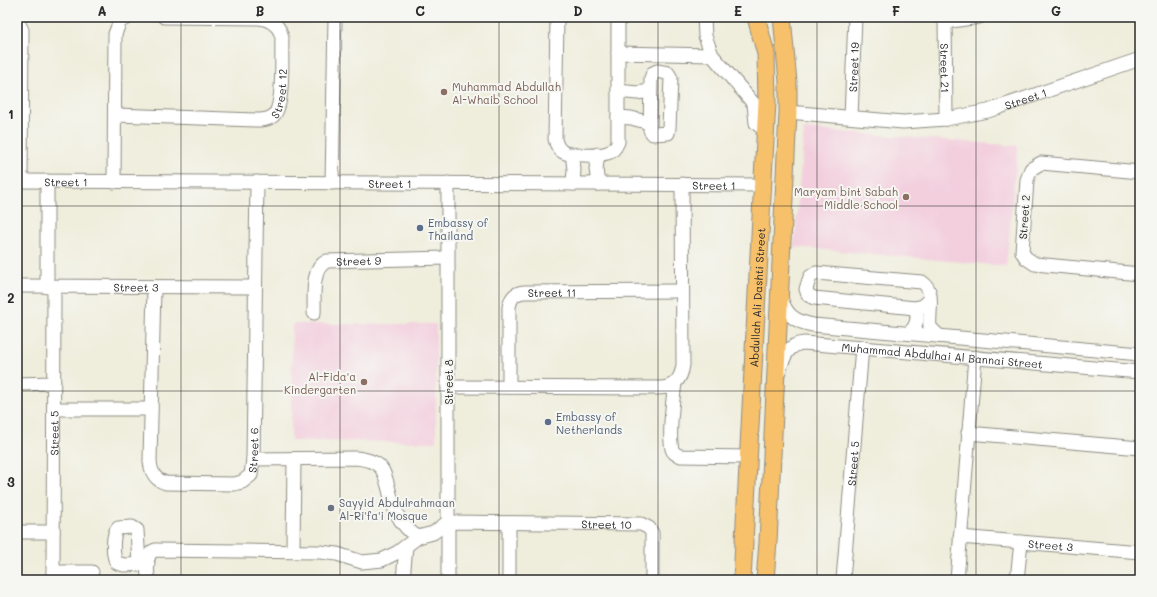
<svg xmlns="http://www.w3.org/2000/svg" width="1157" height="597" viewBox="0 0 1157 597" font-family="Mali,sans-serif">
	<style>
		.built { fill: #f3cfde }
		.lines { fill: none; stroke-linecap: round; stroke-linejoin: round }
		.minor-casing { stroke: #8d8c83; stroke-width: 15 }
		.major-casing { stroke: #8d8c83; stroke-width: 19 }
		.minor { stroke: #fff; stroke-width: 13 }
		.major { stroke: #f7c06b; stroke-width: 17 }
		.grid { fill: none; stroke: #2b2b2b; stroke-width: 1; stroke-opacity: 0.55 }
		.education-dot { fill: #8d6e63; stroke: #f6f6f2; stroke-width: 1.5 }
		.service-dot { fill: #5c6f8a; stroke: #f6f6f2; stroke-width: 1.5 }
		.worship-dot { fill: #6b7280; stroke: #f6f6f2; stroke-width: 1.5 }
		.labels { text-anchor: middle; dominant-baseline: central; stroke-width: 4; stroke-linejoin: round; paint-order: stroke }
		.street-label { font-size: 11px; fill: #2b2b2b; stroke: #f6f6f2 }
		.education-label { font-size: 11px; fill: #785e54; stroke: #f6f6f2; text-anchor: end }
		.service-label { font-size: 11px; fill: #4e5e75; stroke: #f6f6f2; text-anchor: start }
		.worship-label { font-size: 11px; fill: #5b616d; stroke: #f6f6f2; text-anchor: start }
		.neatline { fill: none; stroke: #2b2b2b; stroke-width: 1.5 }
		.grid-label { font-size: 13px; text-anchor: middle; font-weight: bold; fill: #2b2b2b }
	</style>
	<rect width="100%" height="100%" fill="#f6f6f2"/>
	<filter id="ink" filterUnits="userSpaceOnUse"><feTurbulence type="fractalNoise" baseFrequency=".025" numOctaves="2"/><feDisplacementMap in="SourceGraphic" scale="8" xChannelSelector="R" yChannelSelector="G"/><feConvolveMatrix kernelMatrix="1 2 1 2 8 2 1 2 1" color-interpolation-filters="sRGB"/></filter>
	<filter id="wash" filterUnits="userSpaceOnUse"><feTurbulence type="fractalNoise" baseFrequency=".012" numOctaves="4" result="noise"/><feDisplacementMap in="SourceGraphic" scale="16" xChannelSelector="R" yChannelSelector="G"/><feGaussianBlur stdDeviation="0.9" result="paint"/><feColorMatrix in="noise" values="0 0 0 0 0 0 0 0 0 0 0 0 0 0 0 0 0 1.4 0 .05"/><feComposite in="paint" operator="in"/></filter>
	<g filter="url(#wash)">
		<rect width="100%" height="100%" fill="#efeddb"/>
		<path class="built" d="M804,129l214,17 -12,120 -212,-19z
			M292,324h144v118l-145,-1z
			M339,574h48v6h-48z"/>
	</g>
	<g filter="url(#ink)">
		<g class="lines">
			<g class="minor-casing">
				<g id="minor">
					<path d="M557,17l-2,122c1,5 3,10 8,13 7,4 36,4 44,1 6,-1 9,-6 11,-11v-125"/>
					<path d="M704,17l1,19 7,19 42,49 2,19 6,5h4"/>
					<path id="s1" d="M945,17l1,102"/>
					<path d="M17,20l5,10 -1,151"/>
					<path d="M945,22l34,-5"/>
					<path d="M618,53l94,2"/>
					<path d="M657,71l11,2 3,5 -2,50 -1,5 -15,1 -3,-4 1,-52 2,-5z"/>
					<path d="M618,91l19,2 13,-2"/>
					<path id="s2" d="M788,112l115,10 43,-3 42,-8 152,-52"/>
					<path id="s3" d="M115,115l140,5c6,0 13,0 18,-4 12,-10 8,-62 9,-78 -2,-12 -10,-18 -22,-20l-96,-1"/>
					<path d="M618,117l13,1 19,5"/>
					<path id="s4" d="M851,117l4,-100"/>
					<path d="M572,154l2,15 -1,15"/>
					<path d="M1140,172l-99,-9 -10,6 -4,11 -5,72 4,6 9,6 105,10"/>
					<path id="s5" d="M17,181l746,4"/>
					<path d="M114,182l1,-148 5,-13 9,-4"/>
					<path d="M332,183l3,-166"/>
					<path d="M448,183v397"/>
					<path d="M598,184l-2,-15 2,-15"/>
					<path id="s6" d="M17,286l238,1"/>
					<path d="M47,287v-106"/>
					<path id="s7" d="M154,287l-4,174c1,12 5,19 16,22l68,1 8,-2 9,-7 2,-16 4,-277"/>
					<path d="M781,297c4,18 15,25 32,28l327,29"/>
					<path d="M930,300l-7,6 -8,2 -101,-10 -6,-3 -2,-6 4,-12 6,-4 106,9c14,9 6,31 8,45l9,9"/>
					<path id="s8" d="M314,313c1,-15 -4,-44 13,-52l120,-3"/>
					<path d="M909,333c8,-7 10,-16 6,-25"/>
					<path id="s9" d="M779,372c4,-14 9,-28 25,-29l336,29"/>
					<path d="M675,383c-2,16 -7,50 -3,66 1,4 5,6 9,7l68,1"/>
					<path d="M17,384l37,-1"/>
					<path d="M448,387l209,1c16,0 24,-7 26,-23l-1,-181"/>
					<path id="s10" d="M509,387v-80c2,-9 5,-14 15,-15l158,-1"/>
					<path d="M54,409h97"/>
					<path d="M968,433l172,15"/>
					<path d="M253,459l103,-1c9,1 20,3 25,10 4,5 5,12 7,18 5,21 10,39 30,51"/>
					<path d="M17,532h36"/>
					<path id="s11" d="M960,537l180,15"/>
					<path d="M293,551l1,-92"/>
					<path d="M139,564l-2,-34 -5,-3 -14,1c-6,6 -6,28 -1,35l7,2 24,-1"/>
					<path d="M53,572h39"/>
					<path id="s12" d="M53,580l1,-293"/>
					<path id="s13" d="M148,580c0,-10 -4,-26 7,-30l165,2 17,2 25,8 20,-2 16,-8 20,-15 15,-4 15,-11 193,2 8,4 3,5v47"/>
					<path d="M403,580l3,-34"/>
					<path d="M509,580v-57"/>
					<path id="s14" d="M843,580l19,-233"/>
					<path d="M957,580l18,-223"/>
					<path d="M1017,580l4,-38"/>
				</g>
			</g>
			<g class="major-casing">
				<g id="major">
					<path id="s15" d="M742,580l25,-478 -1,-48 -10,-37"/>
					<path d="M765,580l3,-38 20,-430v-30l-6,-65"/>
				</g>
			</g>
			<use href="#minor" class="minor"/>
			<use href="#major" class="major"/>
		</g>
	</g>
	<path class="grid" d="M181,17v563M340,17v563M499,17v563M658,17v563M817,17v563M976,17v563M17,206h1123M17,391h1123"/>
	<g class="education-dot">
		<circle cx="444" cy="92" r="4"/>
		<circle cx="906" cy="197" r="4"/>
		<circle cx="364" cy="382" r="4"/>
	</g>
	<g class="service-dot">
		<circle cx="420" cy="228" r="4"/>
		<circle cx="548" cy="422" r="4"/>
	</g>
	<circle class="worship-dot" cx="331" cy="508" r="4"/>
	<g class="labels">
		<g class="street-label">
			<text stroke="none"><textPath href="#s4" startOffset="50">Street 19</textPath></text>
			<text stroke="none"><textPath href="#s1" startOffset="51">Street 21</textPath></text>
			<text stroke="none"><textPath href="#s3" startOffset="183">Street 12</textPath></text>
			<text stroke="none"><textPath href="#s2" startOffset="241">Street 1</textPath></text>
			<text stroke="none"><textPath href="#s5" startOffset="49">Street 1</textPath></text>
			<text stroke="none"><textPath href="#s5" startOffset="373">Street 1</textPath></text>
			<text stroke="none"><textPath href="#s5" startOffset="697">Street 1</textPath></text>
			<text transform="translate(1024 217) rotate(-86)">Street 2</text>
			<text stroke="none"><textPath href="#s8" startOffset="88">Street 9</textPath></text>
			<text stroke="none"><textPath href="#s6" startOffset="119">Street 3</textPath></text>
			<text stroke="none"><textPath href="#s10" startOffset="131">Street 11</textPath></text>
			<text stroke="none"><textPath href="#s15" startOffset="283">Abdullah Ali Dashti Street</textPath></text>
			<text stroke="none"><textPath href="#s9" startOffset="180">Muhammad Abdulhai Al Bannai Street</textPath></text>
			<text transform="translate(448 382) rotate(-90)">Street 8</text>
			<text stroke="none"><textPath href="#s12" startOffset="147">Street 5</textPath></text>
			<text stroke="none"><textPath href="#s7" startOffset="316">Street 6</textPath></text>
			<text stroke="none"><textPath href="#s14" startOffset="117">Street 5</textPath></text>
			<text stroke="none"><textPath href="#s13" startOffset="497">Street 10</textPath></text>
			<text stroke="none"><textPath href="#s11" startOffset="91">Street 3</textPath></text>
		</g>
		<g class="education-label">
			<text x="452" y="86" text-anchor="start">Muhammad Abdullah<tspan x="452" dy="13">Al-Whaib School</tspan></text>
			<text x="898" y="191">Maryam bint Sabah<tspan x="898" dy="13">Middle School</tspan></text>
			<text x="356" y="376">Al-Fida'a<tspan x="356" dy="13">Kindergarten</tspan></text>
		</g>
		<g class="service-label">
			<text x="428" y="222">Embassy of<tspan x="428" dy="13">Thailand</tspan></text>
			<text x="556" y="416">Embassy of<tspan x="556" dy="13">Netherlands</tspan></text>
		</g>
		<g class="worship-label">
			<text x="339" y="502">Sayyid Abdulrahmaan<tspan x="339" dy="13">Al-Ri'fa'i Mosque</tspan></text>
		</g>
	</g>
	<rect width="1157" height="597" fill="none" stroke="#f6f6f2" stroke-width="44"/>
	<rect x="22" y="22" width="1113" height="553" class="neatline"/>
	<g class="grid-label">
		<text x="102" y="16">A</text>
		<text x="260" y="16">B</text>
		<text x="420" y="16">C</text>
		<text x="578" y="16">D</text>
		<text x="738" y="16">E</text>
		<text x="896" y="16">F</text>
		<text x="1056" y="16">G</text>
		<text x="11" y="119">1</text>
		<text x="11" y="303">2</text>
		<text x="11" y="487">3</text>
	</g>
</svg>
